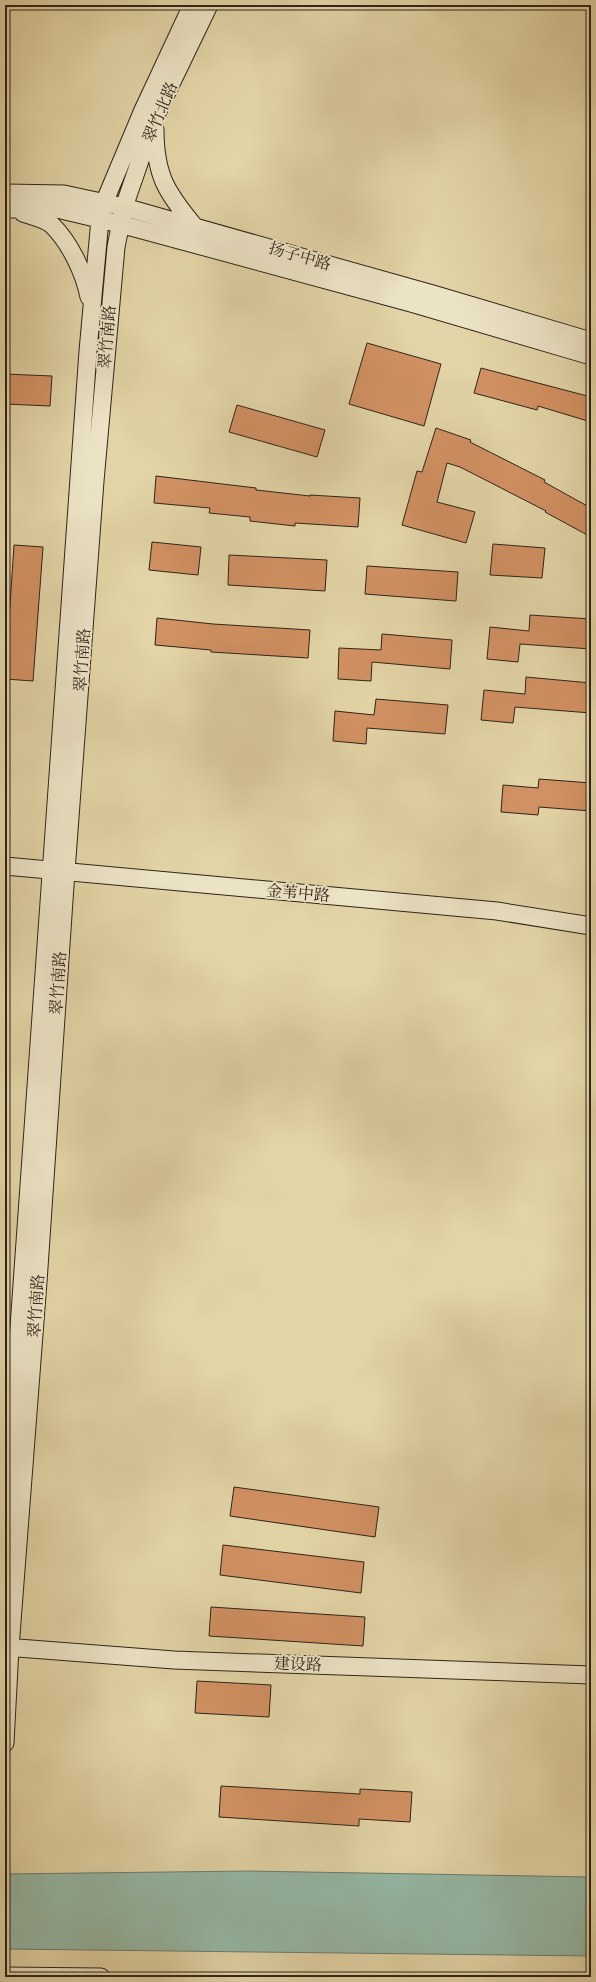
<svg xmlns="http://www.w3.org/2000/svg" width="596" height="1982" viewBox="0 0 596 1982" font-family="'EB Garamond','Noto Serif SC',serif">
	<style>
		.water { fill: #95b8a6; stroke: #6c7c6e }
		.building { fill: #d29163; stroke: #2f231b }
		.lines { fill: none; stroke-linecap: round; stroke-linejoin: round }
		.secondary-casing { stroke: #2f231b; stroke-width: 19 }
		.secondary { stroke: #ece3c5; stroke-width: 17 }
		.labels { text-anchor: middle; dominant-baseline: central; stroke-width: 4; stroke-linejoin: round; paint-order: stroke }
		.street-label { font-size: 16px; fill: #2f231b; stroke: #ece3c5 }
	</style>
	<rect width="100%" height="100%" fill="#e2d4a6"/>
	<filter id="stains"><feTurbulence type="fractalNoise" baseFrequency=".005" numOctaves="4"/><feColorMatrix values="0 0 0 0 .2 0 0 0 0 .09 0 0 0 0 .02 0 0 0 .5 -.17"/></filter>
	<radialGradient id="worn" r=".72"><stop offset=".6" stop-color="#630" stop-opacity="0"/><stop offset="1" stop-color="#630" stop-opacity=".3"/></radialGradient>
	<path class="water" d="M248,1871l343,6v79l-586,-7v-75z"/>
	<path class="building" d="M367,343l74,21 -17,62 -75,-22z
		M481,368l110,29v25l-53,-16 -1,4 -63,-17z
		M5,374l47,2 -2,30 -45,-2z
		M237,405l88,25 -8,27 -88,-25z
		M436,428l35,12 -1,2 75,38 -1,2 47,26v29l-46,-25 1,-1 -86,-44 -13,-4 -10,39 38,10 -9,31 -64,-18 15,-54 5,1z
		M156,476l100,12v2l54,6v-1l50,3 -2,29 -63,-4v3l-45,-5v-4l-41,-4 1,-5 -56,-5z
		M152,542l49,5 -3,28 -49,-5z
		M493,544l52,4 -3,30 -52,-3z
		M14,545l29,2 -10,134 -28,-2z
		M229,555l98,5 -2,31 -97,-6z
		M367,566l91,6 -2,29 -91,-7z
		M530,615l61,4v30l-71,-5 -2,18 -31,-3 3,-32 39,4z
		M157,618l56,6 97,6 -2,28 -97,-6v-2l-56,-5z
		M382,634l70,6 -2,29 -78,-7 -1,19 -33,-2 1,-31 42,2z
		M526,677l65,6v30l-76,-6 -2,16 -32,-3 3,-30 41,4z
		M376,699l72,6 -3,29 -78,-6 -1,16 -33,-3 2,-30 39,4z
		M539,779l52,4v28l-52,-4 -1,8 -37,-3 2,-27 35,3z
		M234,1487l145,20 -4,30 -145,-21z
		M223,1545l141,17 -3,31 -141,-18z
		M211,1607l154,10 -2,29 -154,-10z
		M197,1681l74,4 -2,32 -74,-4z
		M221,1786l139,8v-5l52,3 -2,30 -51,-3v7l-140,-9z"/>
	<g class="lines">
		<g class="secondary-casing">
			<path id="secondary" d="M155,129c0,46 11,63 40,98
				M5,193l59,1 60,13 312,88 155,46
				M5,209h52l63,15 291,79 180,53
				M23,213c8,3 22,6 29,12 18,18 32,47 37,72
				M5,866l492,45 94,15
				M5,1525l83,-1174 12,-132 4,-16 39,-93 49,-105
				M5,1647l169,13 417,15
				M5,1743l5,-95 28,-366 28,-411 29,-390 21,-234 8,-40 31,-90 54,-112
				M5,1976l96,1"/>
		</g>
		<use href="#secondary" class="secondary"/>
	</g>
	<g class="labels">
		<g class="street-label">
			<text transform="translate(160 112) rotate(-67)">翠竹北路</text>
			<text transform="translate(300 256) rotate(16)">扬子中路</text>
			<text transform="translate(107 337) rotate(-85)">翠竹南路</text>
			<text transform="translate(82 660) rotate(-86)">翠竹南路</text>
			<text transform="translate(298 893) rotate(5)">金苇中路</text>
			<text transform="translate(58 983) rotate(-86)">翠竹南路</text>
			<text transform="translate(36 1306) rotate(-86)">翠竹南路</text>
			<text transform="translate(298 1664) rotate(2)">建设路</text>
		</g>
	</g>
	<rect width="596" height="1982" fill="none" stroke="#e2d4a6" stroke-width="20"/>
	<rect x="6" y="6" width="584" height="1970" fill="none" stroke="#2f231b" stroke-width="2"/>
	<rect x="10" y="10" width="576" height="1962" fill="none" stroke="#2f231b"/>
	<rect width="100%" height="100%" filter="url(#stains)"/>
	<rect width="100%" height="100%" fill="url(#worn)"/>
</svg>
